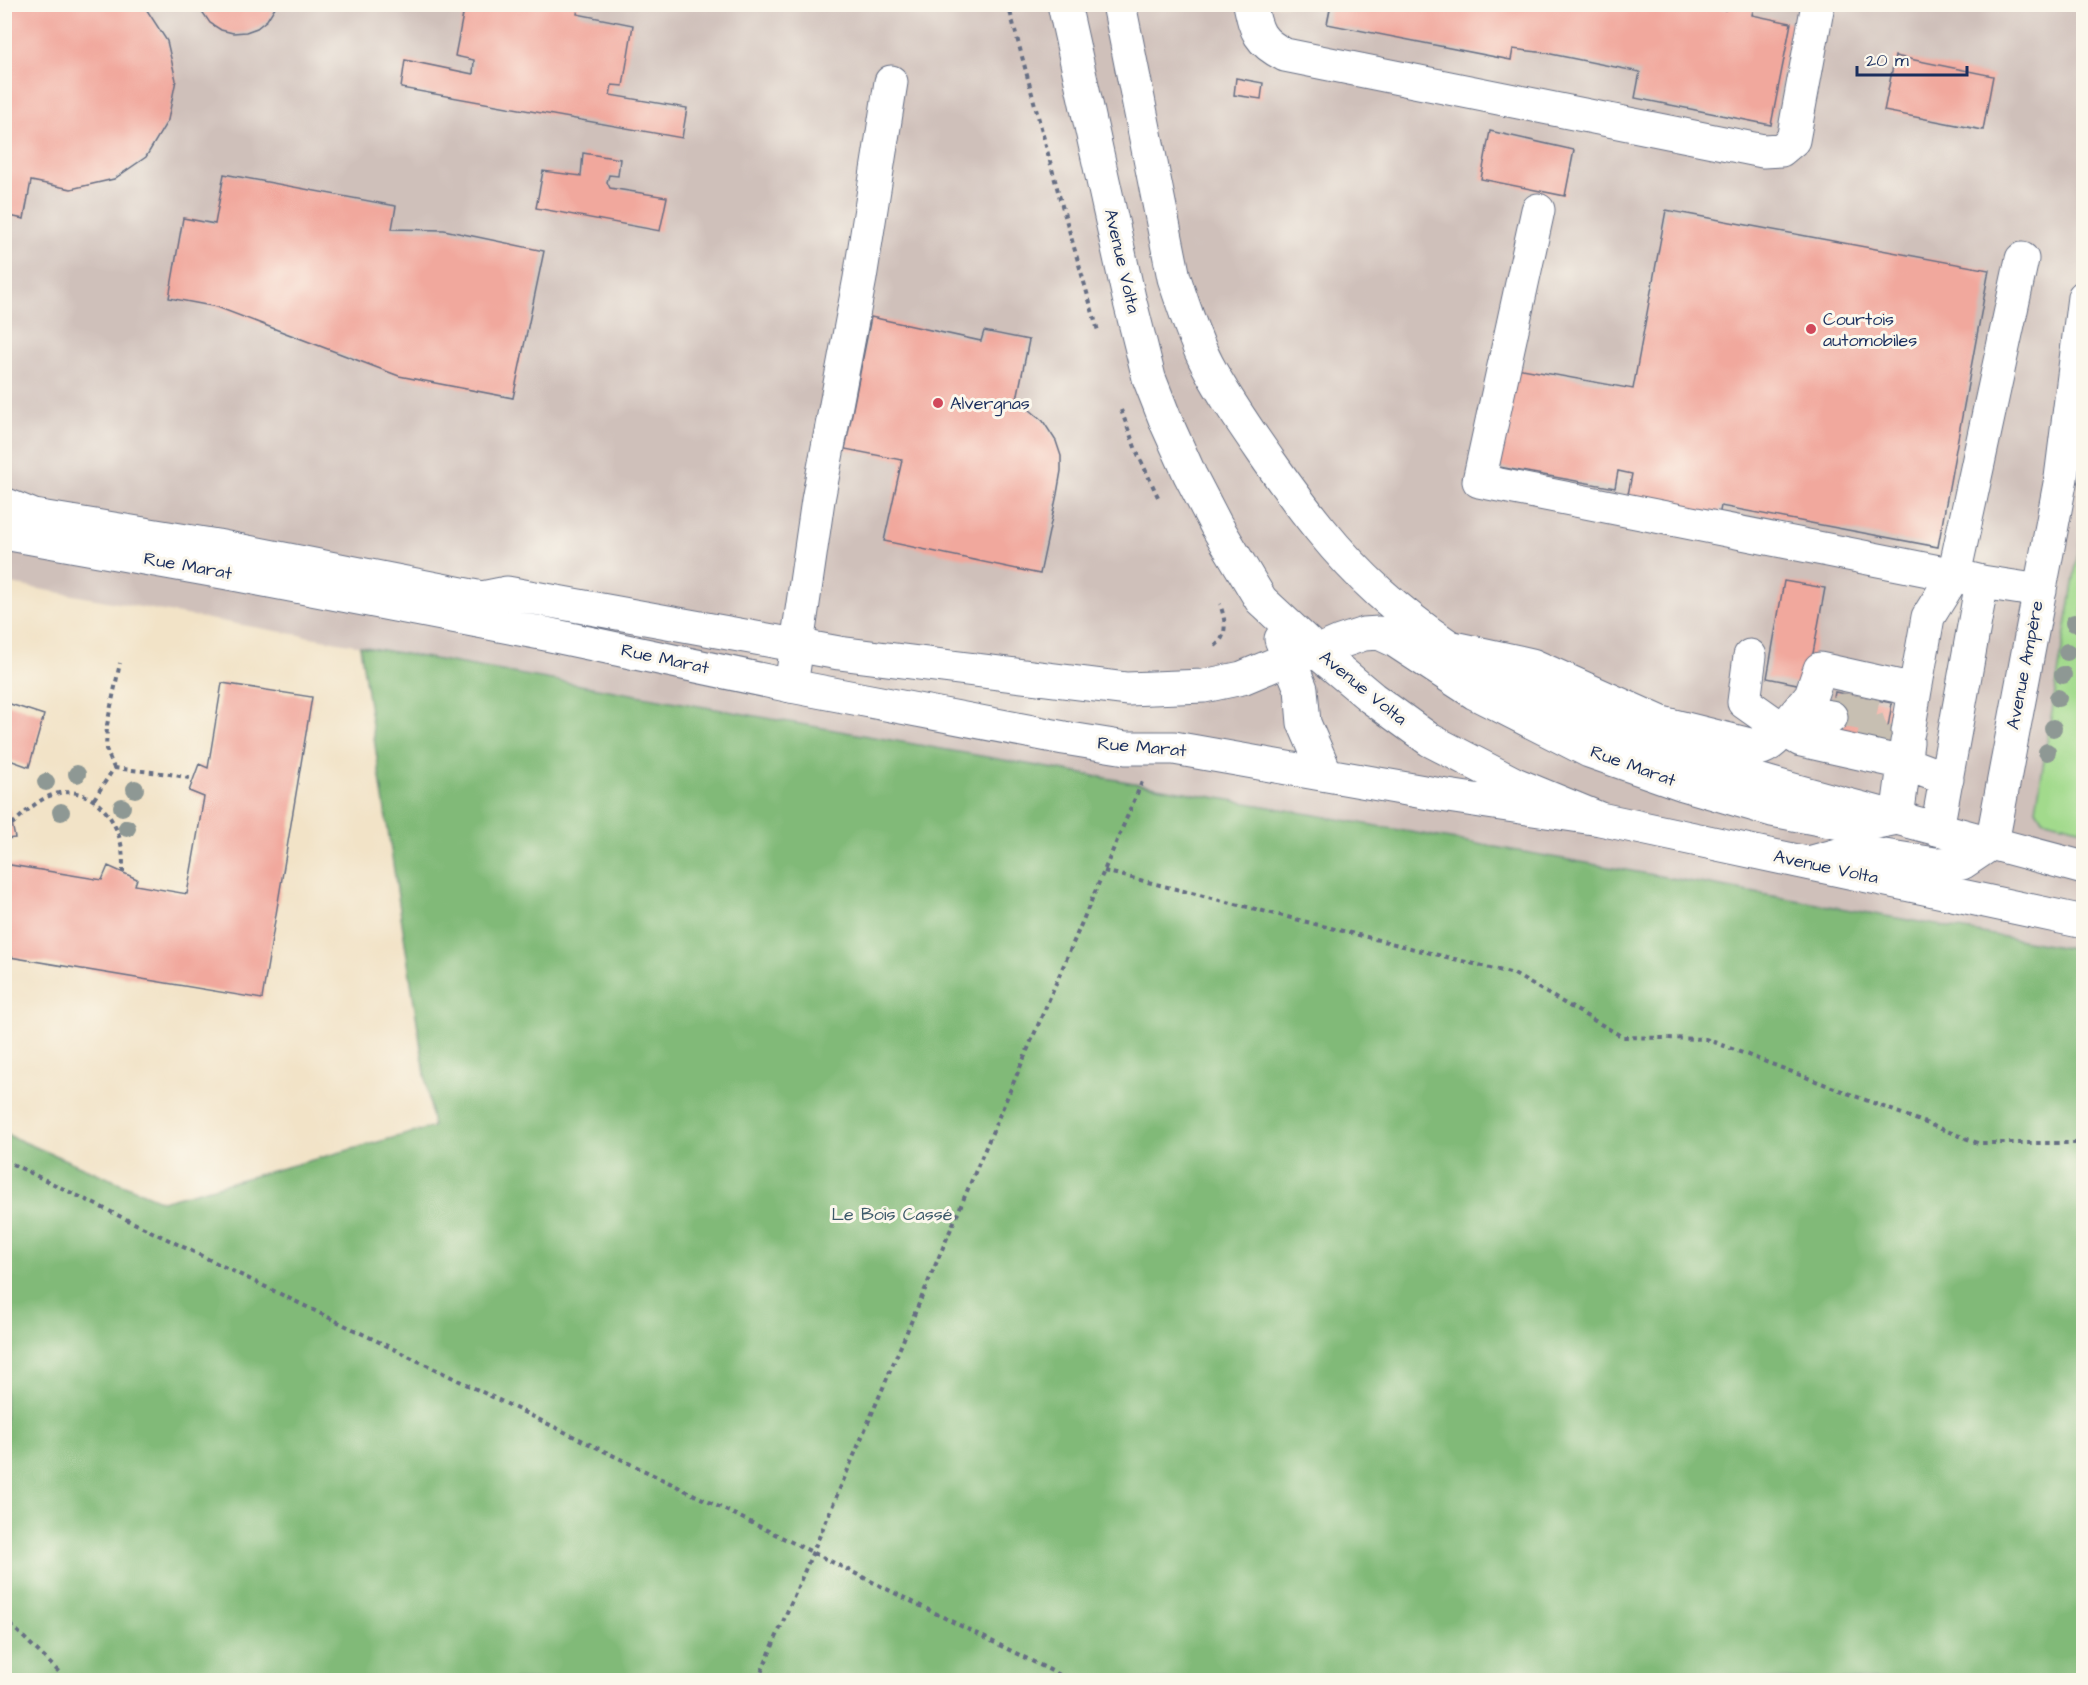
<svg xmlns="http://www.w3.org/2000/svg" width="2088" height="1685" viewBox="0 0 2088 1685" font-family="'Architects Daughter',sans-serif">
	<style>
		.industrial { fill: #cfc0ba }
		.green { fill: #a2da8c; stroke: #5e8475; stroke-width: 1.5 }
		.forest { fill: #81ba78; stroke: #4e746b; stroke-width: 1.5 }
		.building { fill: #f1a89d }
		.lines { fill: none; stroke-linecap: round; stroke-linejoin: round }
		.minor-tunnel { stroke: #c7bfb2; stroke-width: 33; stroke-dasharray: 33 16; stroke-linecap: butt }
		.minor-casing { stroke: #666e83; stroke-width: 35 }
		.major-casing { stroke: #666e83; stroke-width: 35 }
		.path { stroke: #666e83; stroke-width: 4; stroke-dasharray: 4.5 4.5; stroke-linecap: butt }
		.minor { stroke: #fff; stroke-width: 33 }
		.major { stroke: #fff; stroke-width: 33 }
		.tree { fill: #8e9894 }
		.poi-dot { fill: #d1495b; stroke: #fbf7ec; stroke-width: 2 }
		.labels { text-anchor: middle; dominant-baseline: central; stroke-width: 6; stroke-linejoin: round; paint-order: stroke }
		.street-label { font-size: 18px; fill: #1b2f5e; stroke: #fbf7ec }
		.poi-label { font-size: 18px; fill: #1b2f5e; stroke: #fbf7ec; text-anchor: start }
		.park-label { font-size: 18px; fill: #3d5a6a; stroke: #fbf7ec }
	</style>
	<rect width="100%" height="100%" fill="#fbf7ec"/>
	<filter id="ink" filterUnits="userSpaceOnUse"><feTurbulence type="fractalNoise" baseFrequency=".0167" numOctaves="2"/><feDisplacementMap in="SourceGraphic" scale="12" xChannelSelector="R" yChannelSelector="G"/><feConvolveMatrix kernelMatrix="1 2 1 2 8 2 1 2 1" color-interpolation-filters="sRGB"/></filter>
	<filter id="wash" filterUnits="userSpaceOnUse"><feTurbulence type="fractalNoise" baseFrequency=".008" numOctaves="4" result="noise"/><feDisplacementMap in="SourceGraphic" scale="24" xChannelSelector="R" yChannelSelector="G"/><feGaussianBlur stdDeviation="1.35" result="paint"/><feColorMatrix in="noise" values="0 0 0 0 0 0 0 0 0 0 0 0 0 0 0 0 0 1.4 0 .05"/><feComposite in="paint" operator="in"/></filter>
	<g filter="url(#wash)">
		<rect width="100%" height="100%" fill="#f2e3c7"/>
		<path class="industrial" d="M4,5h2079v503l-3,33 -44,268 47,20v122l-2078,-368z"/>
		<path class="green" d="M2083,537v292l-41,-10 -6,-10 44,-268z"/>
		<path class="forest" d="M360,646l1723,305v729h-2078v-546l157,67 271,-74z"/>
		<g id="blocks">
			<path class="building" d="M4,4h139l24,37 9,39 -8,40 -22,37 -32,22 -43,10 -40,-8 -7,38 -20,-4z
				M197,4h80l-10,16 -10,8 -11,4 -13,1 -12,-3 -11,-7z
				M465,4h114l-2,10 56,11 -10,61 -11,-1 -2,10 77,13 -5,30 -281,-50 4,-28 68,14 1,-14 -19,-4z
				M1331,4h371l24,6 1,-6h19l8,2 -2,9 39,8 -20,102 -136,-27 5,-26 -94,-19 -33,-4 -2,11 -184,-36z
				M1895,56l98,20 -10,54 -99,-19z
				M1236,78l27,5 -2,16 -27,-4z
				M1490,131l84,19 -9,46 -84,-17z
				M583,153l37,6 -2,17 -9,-1 -2,7 3,6 57,9 -7,34 -124,-23 7,-37 38,5z
				M224,174l172,32 -4,23 52,1 100,21 -31,147 -114,-22 -182,-69 -48,-9 14,-80 32,6z
				M1666,210l323,60 -51,277 -217,-41 -2,10 -92,-16 5,-26 -14,-3 -3,17 -116,-21 18,-99 116,21z
				M871,317l110,24 3,-10 45,9 -12,59 26,22 13,20 5,15v15l-4,23 -17,80 -156,-33 18,-81 -57,-11z
				M1784,581l41,7 -18,98 -40,-8z
				M222,683l90,14 -50,302 -258,-43v-92l98,16 6,-14 29,13 -2,6 52,9 17,-97 -15,-6 10,-27 9,4z
				M1835,692l57,11 -7,42 -58,-10z
				M4,702l40,13 -15,52 -25,-9z
				M4,809h5l6,29 -11,1z"/>
		</g>
	</g>
	<g filter="url(#ink)">
		<use href="#blocks" fill-opacity="0" stroke="#666e83" stroke-width="1.5"/>
		<g class="lines">
			<path class="minor-tunnel" d="M1844,710l36,7 8,12 -14,5 -35,-6 -8,-11z"/>
			<g class="minor-casing">
				<path id="minor" d="M1250,4c6,28 9,38 35,51l478,96 18,-1 12,-10 25,-136
					M1538,210l-59,271 475,94 28,7 58,9
					M1454,648l78,17 130,58 100,25c16,-6 24,-23 35,-36l34,5
					M1750,656l-6,46 38,27 19,11 103,23 43,16
					M791,686l27,-186 42,-222 31,-196
					M1915,690l13,-73 26,-42 68,-316
					M1797,712l14,-17 9,-26 95,21 -7,42
					M1897,818l10,-76
					M1937,829l45,-247
					M1809,863l44,-12 82,13 27,-1 30,-20 69,-365 23,-181"/>
			</g>
			<g class="major-casing">
				<path id="major" d="M1064,4l65,294 20,80 18,46 23,51 26,50 45,75 56,52 55,46 58,42 85,44 85,35 484,103
					M1119,4l55,274c10,29 19,59 33,86 18,34 40,65 62,97 33,47 67,92 110,131 133,121 319,173 488,218 72,19 144,38 217,58
					M4,504l30,12 183,30 265,52 25,-5 332,60 288,36 77,-3 38,-8 48,-20 27,-6 23,-10 24,-8 15,-1 15,7 81,53 114,58 94,33 89,26 84,16 41,-8
					M4,533l224,40 318,61 245,52 273,52 62,10h48l267,47 159,24
					M1281,639l20,50 3,34 22,51"/>
			</g>
			<path class="path" d="M1008,4l51,191 39,136
				M1121,410l15,40 23,49
				M1215,646c14,-11 10,-27 5,-42
				M114,768l56,6 23,5
				M94,799l20,-31 -8,-19 1,-24 13,-62
				M12,824c13,-11 26,-25 43,-30 35,-10 62,22 67,55 1,8 1,16 1,23
				M1104,871l410,103 109,63 83,2 272,104h106
				M4,1160l808,392 258,128
				M4,1618l55,54 5,8
				M758,1680l384,-898"/>
			<use href="#minor" class="minor"/>
			<use href="#major" class="major"/>
		</g>
		<g class="tree">
			<circle cx="2074" cy="623" r="9"/>
			<circle cx="2067" cy="652" r="9"/>
			<circle cx="2063" cy="675" r="9"/>
			<circle cx="2058" cy="698" r="9"/>
			<circle cx="2053" cy="728" r="9"/>
			<circle cx="2047" cy="752" r="9"/>
			<circle cx="77" cy="774" r="9"/>
			<circle cx="46" cy="782" r="9"/>
			<circle cx="135" cy="789" r="9"/>
			<circle cx="122" cy="807" r="9"/>
			<circle cx="61" cy="812" r="9"/>
			<circle cx="127" cy="828" r="9"/>
		</g>
	</g>
	<g class="poi-dot">
		<circle cx="1811" cy="329" r="6"/>
		<circle cx="938" cy="403" r="6"/>
	</g>
	<g class="labels">
		<g class="street-label">
			<text transform="translate(1122 261) rotate(77)">Avenue Volta</text>
			<text transform="translate(188 566) rotate(10)">Rue Marat</text>
			<text transform="translate(665 659) rotate(12)">Rue Marat</text>
			<text transform="translate(2025 665) rotate(-79)">Avenue Ampère</text>
			<text transform="translate(1363 688) rotate(39)">Avenue Volta</text>
			<text transform="translate(1142 747) rotate(5)">Rue Marat</text>
			<text transform="translate(1633 766) rotate(20)">Rue Marat</text>
			<text transform="translate(1826 867) rotate(12)">Avenue Volta</text>
		</g>
		<g class="poi-label">
			<text x="1823" y="319">Courtois<tspan x="1823" dy="21">automobiles</tspan></text>
			<text x="950" y="403">Alvergnas</text>
		</g>
		<g class="park-label">
			<text x="892" y="1214">Le Bois Cassé</text>
		</g>
	</g>
	<rect width="2088" height="1685" fill="none" stroke="#fbf7ec" stroke-width="24"/>
	<path d="M1857 66v9h110v-9" fill="none" stroke="#1b2f5e" stroke-width="3"/>
	<text x="1866" y="66" font-size="18" fill="#1b2f5e" stroke="#fbf7ec" stroke-width="4.5" paint-order="stroke">20 m</text>
</svg>
